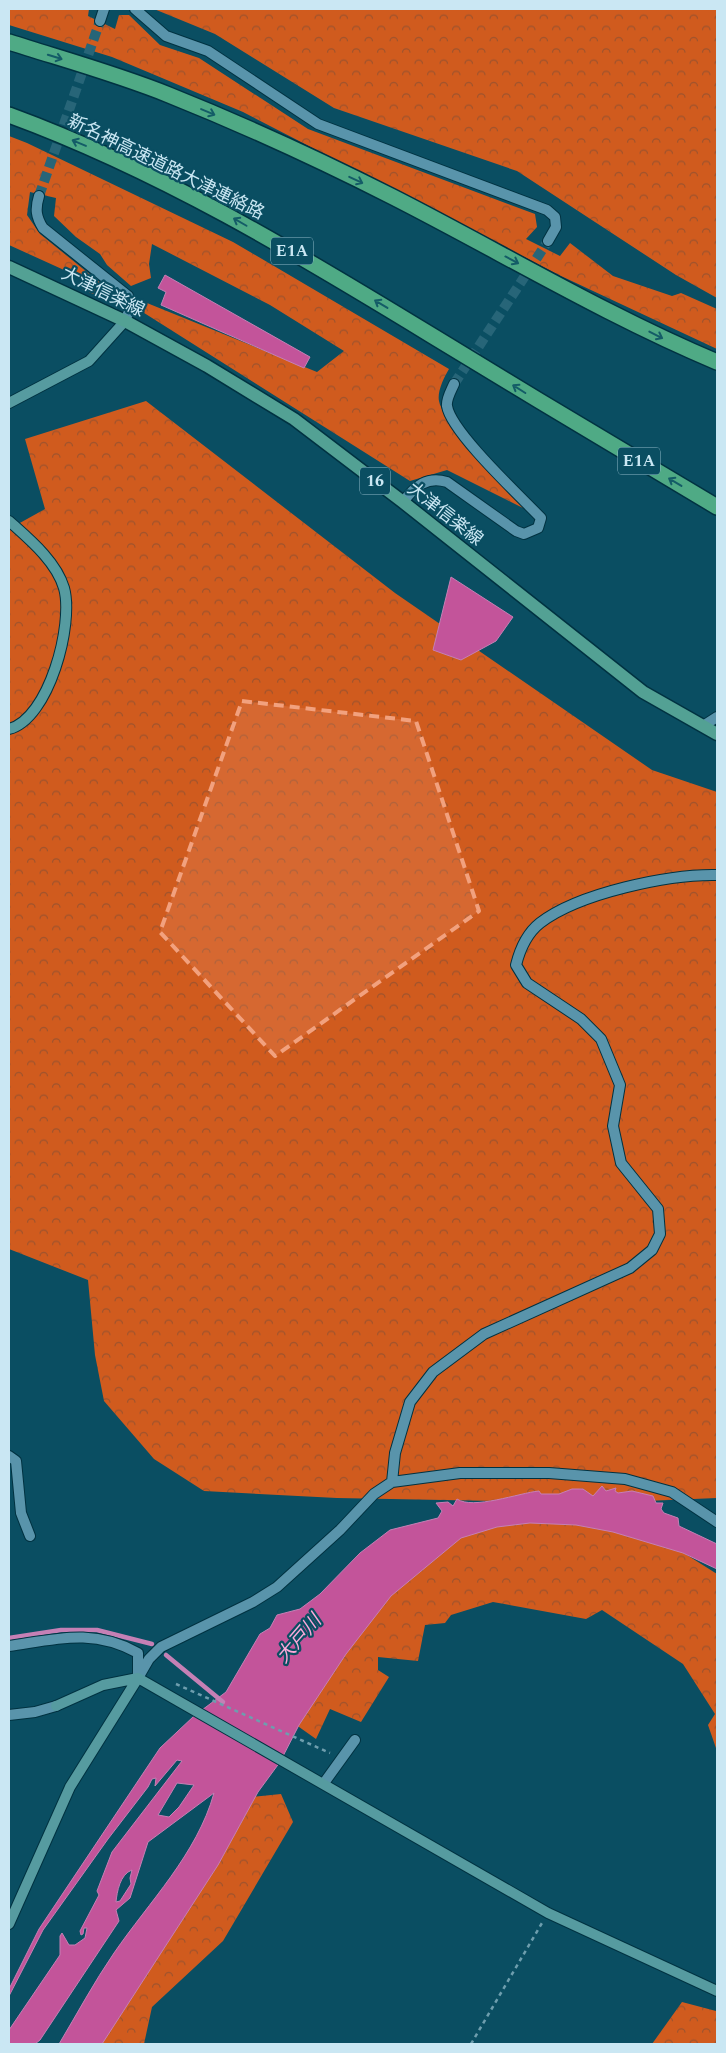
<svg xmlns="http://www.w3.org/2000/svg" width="726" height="2053" viewBox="0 0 726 2053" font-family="Spectral,'Noto Sans JP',serif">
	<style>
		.forest { fill: url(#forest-crowns) }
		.water { fill: #c3549a; stroke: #c580b5; fill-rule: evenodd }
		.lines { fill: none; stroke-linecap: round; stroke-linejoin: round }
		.stream { stroke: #c580b5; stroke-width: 4.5 }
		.street-tunnel { stroke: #276578; stroke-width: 10; stroke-dasharray: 10 5; stroke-linecap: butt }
		.street-casing { stroke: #003241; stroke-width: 12 }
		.secondary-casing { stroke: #003241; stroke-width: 12 }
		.primary-casing { stroke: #003241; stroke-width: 15 }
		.highway-casing { stroke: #003241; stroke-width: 18 }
		.path { stroke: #6e9eae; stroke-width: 2.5; stroke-dasharray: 4 4; stroke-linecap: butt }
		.street { stroke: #5994ab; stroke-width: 10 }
		.secondary { stroke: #569ba0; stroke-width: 10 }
		.primary { stroke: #53a194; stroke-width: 12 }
		.highway { stroke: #4faa85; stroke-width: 15 }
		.oneway { stroke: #145c67 }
		.marked { fill: #f2a17e; fill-opacity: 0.2; stroke: #f2a17e; stroke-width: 4; stroke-dasharray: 10 6; stroke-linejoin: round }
		.labels { text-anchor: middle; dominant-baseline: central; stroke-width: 4.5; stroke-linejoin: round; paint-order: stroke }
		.shield { fill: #0a4e62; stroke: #90b9c8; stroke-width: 1 }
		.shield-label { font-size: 16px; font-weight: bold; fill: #cae7f3 }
		.street-label { font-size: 18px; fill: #cae7f3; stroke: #0a4e62 }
		.water-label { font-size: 19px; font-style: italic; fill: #fda9da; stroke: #0a4e62 }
	</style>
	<defs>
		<pattern id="forest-crowns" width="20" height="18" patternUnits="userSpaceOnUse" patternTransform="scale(1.25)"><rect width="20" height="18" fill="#d05b1e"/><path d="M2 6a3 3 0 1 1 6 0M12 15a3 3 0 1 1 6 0" fill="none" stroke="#9d532d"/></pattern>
	</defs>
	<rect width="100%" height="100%" fill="#0a4e62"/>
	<path class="forest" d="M9,9h80l-1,7 27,13 4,-14h10l31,30 39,13 109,71 227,85 2,13 -11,12 34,17 10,-13 43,33 59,20 9,-3 36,16v40l-156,-73 -318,-164 -131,-55 -103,-32z
		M154,9h563v289l-41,-23 -159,-104 -183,-63 -119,-74z
		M9,136l18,7 206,99 216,127c-5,8 -12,23 -10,32 3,21 69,88 86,108l-78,-39 -37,11 -269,-170 6,-8 170,69 27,-21 -74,-46 -118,-61 -3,20 2,14 -20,8 -24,-21 -7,-11 -24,-17 -22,-21 2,-18 -26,-6 -3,23 13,19 84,68 -2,5 -40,-18 4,-9 -77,-35z
		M146,401l249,192 257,177 65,22v706l-119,5 -261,-5 -133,-7 -50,-32 -50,-58 -9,-46 -7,-75 -79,-31v-720l36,-20 -20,-70z
		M530,1516l122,17 65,41v177l-9,-26 7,-11 -32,-50 -81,-54 -16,9 -93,-17 -42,13 -6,8 -20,2 -7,36 -40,-4v13l11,7 -28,45 -31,-13 -14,30 -24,-17 49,-80 111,-109z
		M281,1794l12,28 -70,119 -71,66 -8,37h-51l149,-246z
		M682,2002l34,9 1,33h-65z"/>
	<path class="water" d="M165,275l145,82 -6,11 -143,-63 5,-13 -8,-4z
		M451,577l62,40 -17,24 -35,19 -28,-10z
		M602,1486l4,5 10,-3 -1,3 3,2 14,-2 21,5 3,7h7l-2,6 3,4 14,5 1,8 38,18v25l-34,-16 -70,-21 -37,-7 -46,-2 -33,4 -36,11 -70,58 -45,58 -47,71 -19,37 -22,30 -40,73 -116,179h-43c18,-30 35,-62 55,-91 35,-51 83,-99 100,-160l-66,49 -18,56 -14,12 3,11 -79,119 -5,4h-26v-14l51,-75v-19l2,-3 7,12h6l10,-7 2,-10h-3l-1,6 -2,1 -1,-4 19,-36 -2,-4 15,-39 70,-91 -5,-1 -22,26 1,-8 -4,1 -4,8 -40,52 -65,91 -34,66v-7l30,-60 121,-181 34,-32 32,-24 34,-58 10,-6 7,-13 23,-6 20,-15 40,-41 30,-23 48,-12 4,-7 -6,-8 12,-1 5,4 4,-7c16,11 62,-6 82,-8l2,3h18l13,-5h11l10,7zM177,1783l17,2 -15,22 -10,10 -11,-2zM132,1870l-2,8 1,6 -11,17 -4,1c1,-10 4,-28 16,-32z"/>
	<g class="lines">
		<path class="stream" d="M9,1638l52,-8h36l55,14
			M166,1655l57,47"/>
		<path class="street-tunnel" d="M39,196l61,-175
			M454,384l94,-143"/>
		<g class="street-casing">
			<path id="street" d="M135,9l31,27 42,15 110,73 229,86 8,7 1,10 -8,14
				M100,21l4,-12
				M39,196c-4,13 -3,21 4,32l85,68 3,10 -6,15
				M403,502c12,-16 24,-26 44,-20l69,49 8,3 14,-6 3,-10c-21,-22 -90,-86 -94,-112 -1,-7 4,-15 7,-22
				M703,726l14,-9
				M9,1456l7,5 5,52 9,23
				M392,1482l3,-29 15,-51 23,-30 51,-38 146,-66 22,-18 8,-16 -2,-25 -37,-46 -8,-37 7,-41 -19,-46 -20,-20 -54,-36 -11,-18c4,-16 10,-31 24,-42 39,-30 129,-49 177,-48
				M9,1646c48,-7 84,-18 129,7v24
				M138,1678l11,-19 12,-12 92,-45 24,-15 63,-57 34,-36 18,-12 68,-9h89l76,6 47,13 45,30
				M9,1715l26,-3 21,-6
				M324,1783l31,-43"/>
		</g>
		<g class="secondary-casing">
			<path id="secondary" d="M9,403l80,-42 36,-40
				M9,521c20,18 47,40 55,67 10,36 -15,131 -55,141
				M56,1706l47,-21 35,-7 410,235 169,78
				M9,1924l61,-137 68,-109"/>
		</g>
		<g class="primary-casing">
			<path id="primary" d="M9,267l116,54 82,45 87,53 109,83 240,190 74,42"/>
		</g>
		<g class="highway-casing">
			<path id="highway" d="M9,42c53,17 108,32 160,53 75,30 151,65 224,102 108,55 212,118 324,165
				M9,115c150,55 286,137 422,220 95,58 190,115 286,172"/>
		</g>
		<path class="path" d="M176,1684l154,69
			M471,2044l71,-121"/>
		<use href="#street" class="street"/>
		<use href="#secondary" class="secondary"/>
		<use href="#primary" class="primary"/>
		<use href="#highway" class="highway"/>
	</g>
	<defs><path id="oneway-shaft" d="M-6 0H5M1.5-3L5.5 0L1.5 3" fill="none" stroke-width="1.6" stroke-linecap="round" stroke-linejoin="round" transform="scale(1.25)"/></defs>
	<g class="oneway">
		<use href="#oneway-shaft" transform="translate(55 57) rotate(17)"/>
		<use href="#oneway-shaft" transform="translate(208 112) rotate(23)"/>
		<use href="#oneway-shaft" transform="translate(79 143) rotate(-157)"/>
		<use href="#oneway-shaft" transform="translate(356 180) rotate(25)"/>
		<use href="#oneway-shaft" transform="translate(240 222) rotate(-150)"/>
		<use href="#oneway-shaft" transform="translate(512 260) rotate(28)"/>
		<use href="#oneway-shaft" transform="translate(381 304) rotate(-149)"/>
		<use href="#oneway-shaft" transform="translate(656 335) rotate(27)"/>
		<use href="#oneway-shaft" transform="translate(519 389) rotate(-148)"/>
		<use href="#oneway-shaft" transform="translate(675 482) rotate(-149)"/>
	</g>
	<path class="marked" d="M242,701l174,20 63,190 -204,145 -115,-124z"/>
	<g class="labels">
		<g class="shield">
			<rect x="271" y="237.5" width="42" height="27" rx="4"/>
			<rect x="618" y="447.5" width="42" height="27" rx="4"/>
			<rect x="360" y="467.5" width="30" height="27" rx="4"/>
		</g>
		<g class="shield-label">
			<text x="292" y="251">E1A</text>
			<text x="639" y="461">E1A</text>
			<text x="375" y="481">16</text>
		</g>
		<g class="street-label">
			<text transform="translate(166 167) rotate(26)">新名神高速道路大津連絡路</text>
			<text transform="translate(103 292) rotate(26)">大津信楽線</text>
			<text transform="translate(445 514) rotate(38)">大津信楽線</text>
		</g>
		<g class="water-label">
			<text transform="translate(299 1639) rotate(-49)">大戸川</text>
		</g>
	</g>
	<rect width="726" height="2053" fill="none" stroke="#cae7f3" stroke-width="20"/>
</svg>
